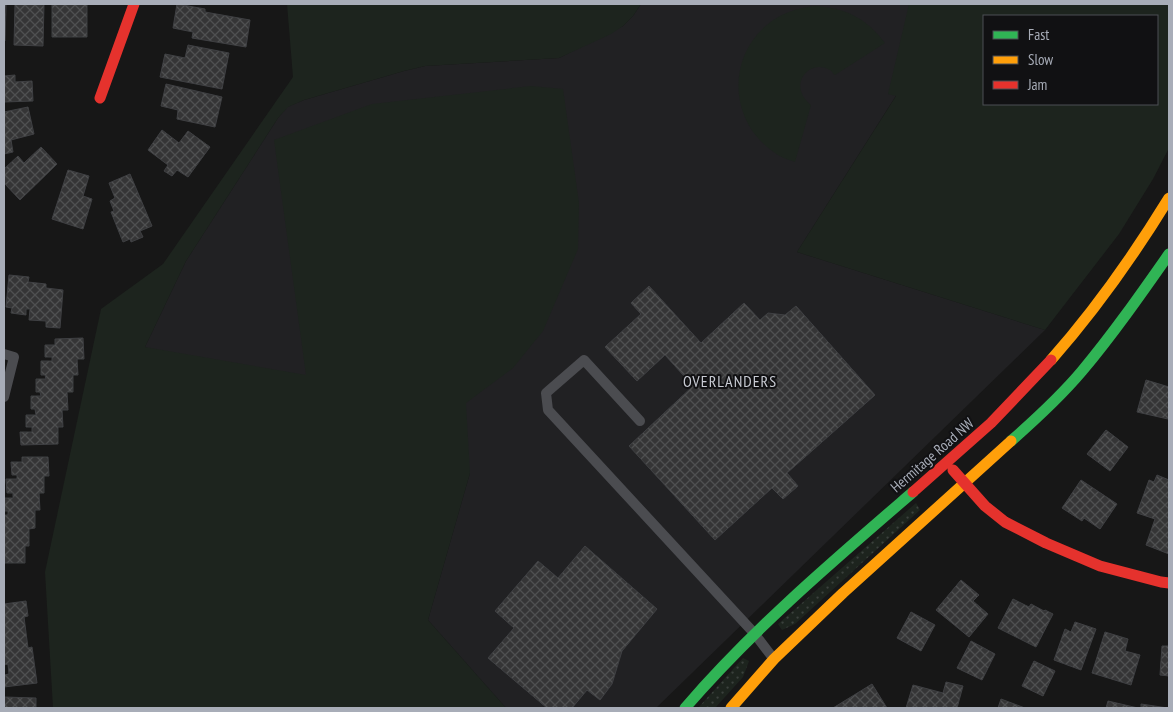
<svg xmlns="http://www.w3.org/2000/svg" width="1173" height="712" viewBox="0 0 1173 712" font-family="'PT Sans Narrow',sans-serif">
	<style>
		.built { fill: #212123 }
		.grass { fill: url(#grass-dots) }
		.park { fill: #1d241e; fill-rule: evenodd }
		.building { fill: url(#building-cross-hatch); stroke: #3f4043 }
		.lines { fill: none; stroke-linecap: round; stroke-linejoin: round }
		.lane { stroke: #4b4c50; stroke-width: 10 }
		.fast { stroke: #30b455; stroke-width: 11 }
		.slow { stroke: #ff9f0a; stroke-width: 11 }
		.jam { stroke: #e5322d; stroke-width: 11 }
		.labels { text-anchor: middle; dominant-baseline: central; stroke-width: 4; stroke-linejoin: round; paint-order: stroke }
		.street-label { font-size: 15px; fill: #a8adb8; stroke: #111113 }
		.neighbourhood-label { font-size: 16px; letter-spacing: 1px; fill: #c9ccd4; stroke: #111113 }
	</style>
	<defs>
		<pattern id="grass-dots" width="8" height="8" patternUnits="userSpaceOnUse" patternTransform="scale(1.25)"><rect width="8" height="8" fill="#1d241e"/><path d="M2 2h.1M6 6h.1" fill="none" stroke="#3b413d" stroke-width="1.8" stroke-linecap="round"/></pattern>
		<pattern id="building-cross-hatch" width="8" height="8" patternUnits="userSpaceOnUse" patternTransform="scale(1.25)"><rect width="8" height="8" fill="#353536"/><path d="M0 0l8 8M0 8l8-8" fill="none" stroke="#4f5051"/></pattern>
	</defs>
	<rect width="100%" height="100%" fill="#171717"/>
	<path class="built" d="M641,4h313l-157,248 248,78 -389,378h-150l-78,-88 42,-147 -325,-126 41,-86 92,-143 9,-11 17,-7 100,-29 21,-5 134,-8 64,-32 10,-10z"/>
	<path class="grass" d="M916,503l4,7 -125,114 -13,6 -4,-6z
		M743,658l6,3 -6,16 -28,31h-17z"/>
	<path class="park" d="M287,4h354l-8,12 -10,10 -12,8 -52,24 -134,8 -21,5 -100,29 -16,7 -10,11 -92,143 -41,86 161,28 -32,-235 98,-36 159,-18 32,3 16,114 -1,46 -35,82 -30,37 -47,35 4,70 -42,147 78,88h-453l-8,-136 56,-263 62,-45 130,-187z
		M909,4h260v144l-16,31 -34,55 -74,96 -248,-78 99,-156 -8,-2zM984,16h173v88h-173z
		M815,6c31,2 51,12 70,37l-50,32c-2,-1 -3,-4 -5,-5 -20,-12 -44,15 -19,35l-16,57c-9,-3 -17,-6 -24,-12 -45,-33 -43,-101 4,-131 12,-8 25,-11 40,-13z"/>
	<path class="building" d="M4,4h2l-1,37h-1z
		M15,4h29l-1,42 -29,-1z
		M52,4h35v33h-35z
		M177,4l28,5v3l45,8 -4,27 -54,-9 1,-6 -20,-4z
		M188,45l41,8 -7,36 -62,-12 5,-23 20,4z
		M15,75v7l17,-1 1,20 -29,1v-26z
		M166,84l56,13 -7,30 -38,-8 1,-9 -17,-4z
		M28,107l6,27 -23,6 2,12 -9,2v-42z
		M162,130l17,13 9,-12 22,16 -22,30 -11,-7 -5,6 -8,-5 4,-6 -20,-15z
		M41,147l16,17 -37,36 -16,-17v-14l14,-13 6,7z
		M68,170l21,6 -6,20 9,3 -9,30 -31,-10z
		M130,174l22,52 -12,5 3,6 -12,5 -1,-3 -7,3 -12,-30 3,-1 -4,-10 5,-3 -6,-15z
		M9,275l20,2 -1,5 18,2v4l17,2 -3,38 -14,-1v-6l-17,-1 1,-11h-4v6l-15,-2 1,-5 -6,-1z
		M649,286l52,57 43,-40 16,17 8,-7 17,2 11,-9 79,89 -88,78 11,13 -15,13 -11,-11 -57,52 -86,-94 64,-60 -28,-31 -28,26 -32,-34 36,-33 -10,-11z
		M83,338l1,21h-7l1,16h-5v17h-6l1,18h-6l1,17h-5v17l-37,1 -1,-13h12v-5h-6v-12h10l-1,-6h-4v-13h10l-1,-4h-4v-13h10l-1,-4h-4v-14h11v-4h-7v-12h10v-6z
		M1146,380l23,7v27l-1,5 -31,-7z
		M1106,430l22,17 -18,24 -23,-17z
		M22,457h26l1,19h-5v17h-5l1,17h-5v18l-6,1v17h-4v17h-21v-48h4v-4h-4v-13h9v-5h-6l-1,-14h11v-4h-5l-1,-13h11z
		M1157,475l12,5v74l-23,-9 9,-26 -18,-6 12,-33 5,2z
		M1081,480l36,24 -17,25 -16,-11 -2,3 -20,-13z
		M585,546l72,63 -35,42 -10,33 -12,16 -13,-10 -15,18h-25l-59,-50 26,-30 -19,-17 43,-50 20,17z
		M961,580l18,15 -6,6 15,13 -19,23 -33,-27z
		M1013,599l16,8 2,-3 13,7 1,-1 8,4 -17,33 -38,-19z
		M26,601l2,15 -4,1 4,31 4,-1 5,36 -33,4v-12l5,-1 -1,-10 -4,1v-61z
		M911,612l24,13 -14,26 -24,-13z
		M1075,622l21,7 -15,41 -27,-10 11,-31 6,3z
		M1105,632l23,7 -3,12 15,4 -9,30 -39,-12z
		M971,641l24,13 -13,26 -25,-12z
		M1162,646h7v30l-9,-1z
		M1034,661l21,10 -12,25 -21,-10z
		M946,682l17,4 -6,22h-51l7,-23 30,8z
		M872,684l15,24h-54z
		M4,697l32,1v10h-32z
		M1001,699l24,9h-27z
		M1108,701l30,7h-32z
		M1141,704l27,4h-27z"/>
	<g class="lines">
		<path class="lane" d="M4,354l10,3 -10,40
			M640,421l-56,-61 -38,33 2,17 206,223 19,25"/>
		<path class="fast" d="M1011,441c25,-22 50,-45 71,-70 31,-37 59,-77 87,-117
			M685,708c69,-80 148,-147 228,-216"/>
		<path class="slow" d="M1051,360c45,-51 83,-105 118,-162
			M731,708l43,-49 69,-66 168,-152"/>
		<path class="jam" d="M100,98l34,-94
			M953,470l32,36 20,16 41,21 54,23 61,16 8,1
			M913,492l78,-69 60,-63"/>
	</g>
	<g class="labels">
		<g class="street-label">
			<text transform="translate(932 455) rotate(-41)">Hermitage Road NW</text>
		</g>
		<g class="neighbourhood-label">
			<text x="730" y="381">OVERLANDERS</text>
		</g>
	</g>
	<rect width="1173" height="712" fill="none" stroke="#a8adb8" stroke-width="10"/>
	<rect x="983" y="15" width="175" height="90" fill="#111113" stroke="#4d4f55"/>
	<rect x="993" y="31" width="25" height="8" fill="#30b455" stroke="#4d4f55"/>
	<text x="1028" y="40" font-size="15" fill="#a8adb8">Fast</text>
	<rect x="993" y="56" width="25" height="8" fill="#ff9f0a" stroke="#4d4f55"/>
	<text x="1028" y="65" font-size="15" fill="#a8adb8">Slow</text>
	<rect x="993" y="81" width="25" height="8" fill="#e5322d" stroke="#4d4f55"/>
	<text x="1028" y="90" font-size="15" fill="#a8adb8">Jam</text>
</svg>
